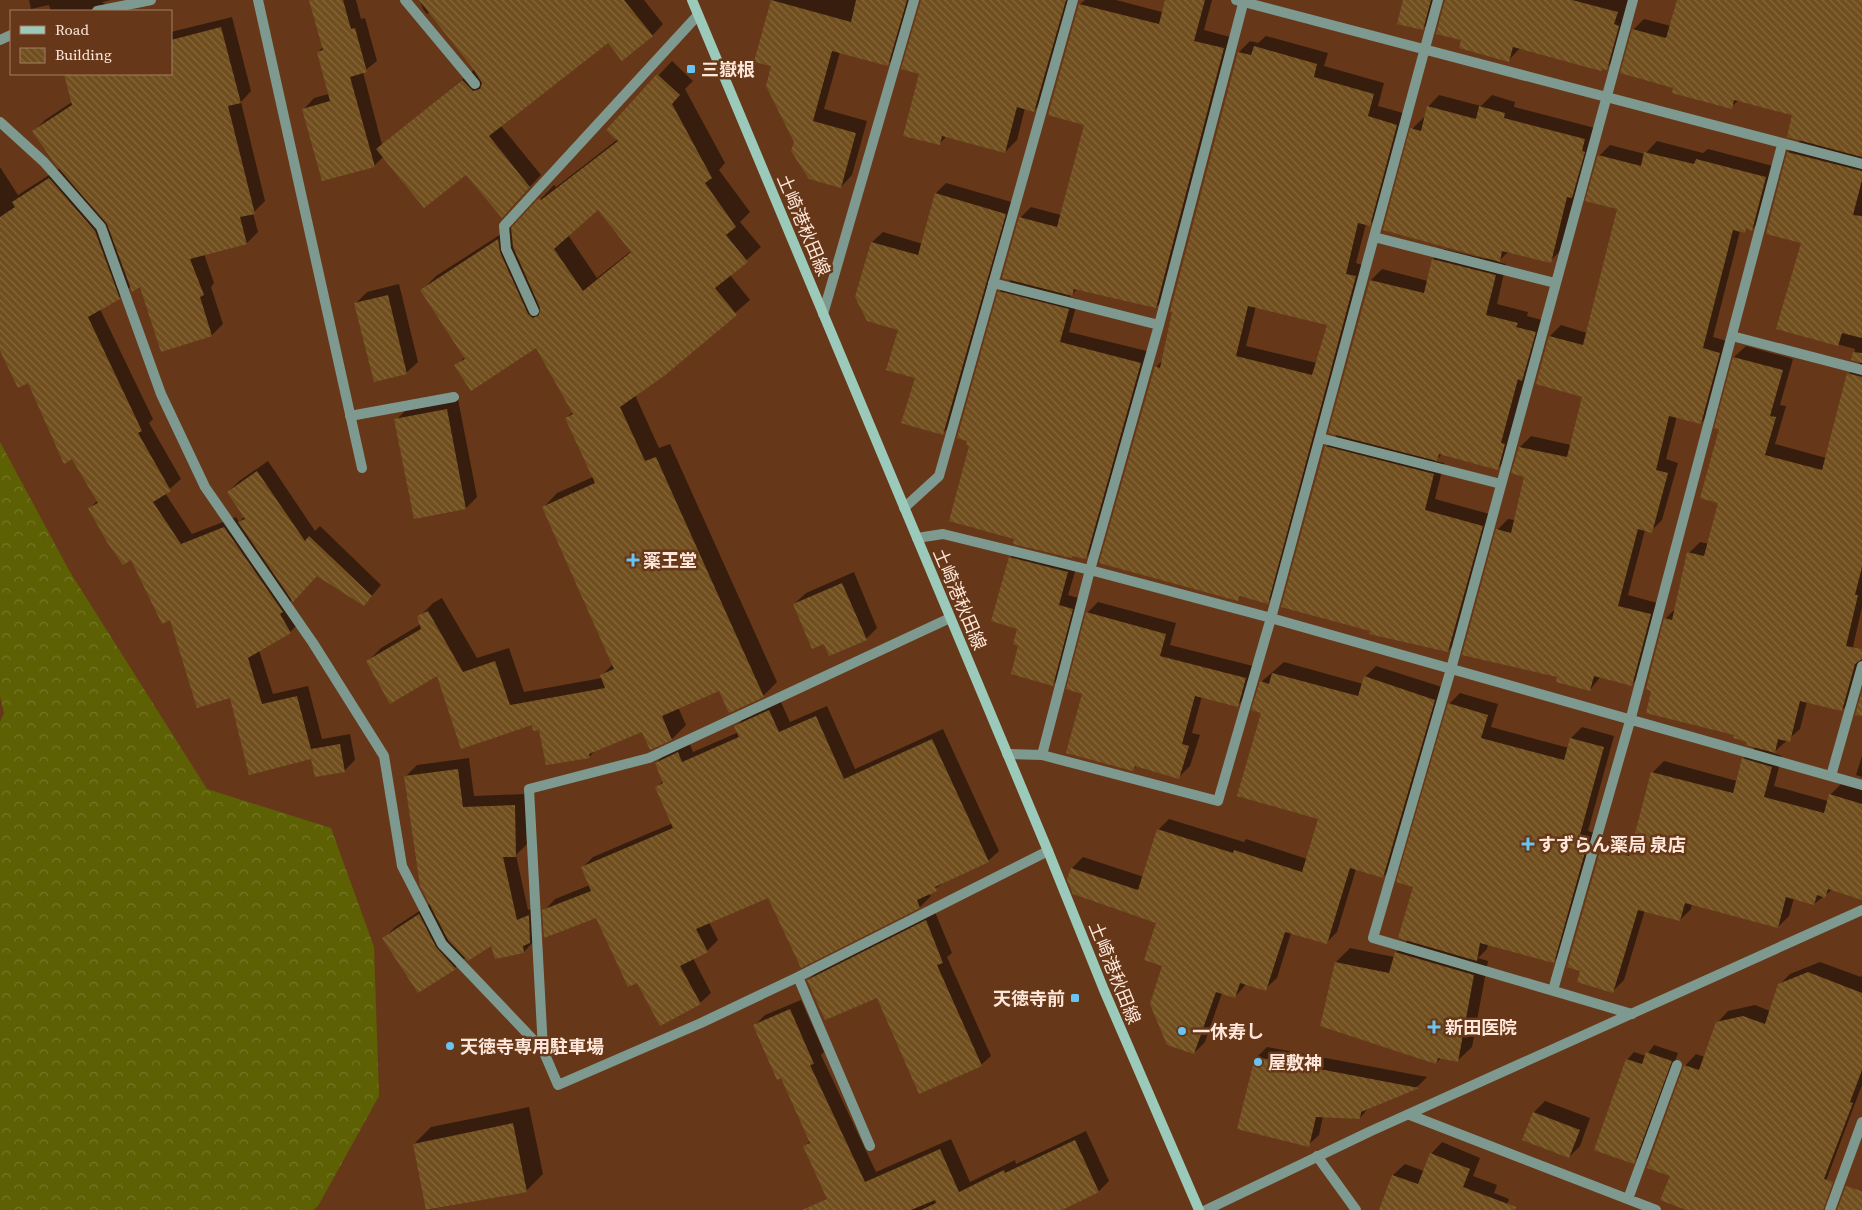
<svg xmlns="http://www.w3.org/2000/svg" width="1862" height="1210" viewBox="0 0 1862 1210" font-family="'Source Serif 4','Noto Sans JP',serif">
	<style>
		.forest { fill: url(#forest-crowns) }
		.shadow { fill: #0007; fill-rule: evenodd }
		.building { fill: url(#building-back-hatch); fill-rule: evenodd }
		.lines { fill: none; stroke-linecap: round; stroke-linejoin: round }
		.minor { stroke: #7e9a90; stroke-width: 10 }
		.tertiary { stroke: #7e9a90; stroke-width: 10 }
		.secondary { stroke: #9ccaba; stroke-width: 10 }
		.poi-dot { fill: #69c4f1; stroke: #663819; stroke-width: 2 }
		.labels { text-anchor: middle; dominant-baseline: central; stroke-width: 5; stroke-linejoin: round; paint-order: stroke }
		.poi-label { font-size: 18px; font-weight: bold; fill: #fee7da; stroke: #663819; text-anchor: start }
		.street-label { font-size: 18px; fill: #fee7da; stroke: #663819 }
	</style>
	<defs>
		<pattern id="forest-crowns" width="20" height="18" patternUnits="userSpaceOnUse" patternTransform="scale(1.25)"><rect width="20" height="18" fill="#5d6003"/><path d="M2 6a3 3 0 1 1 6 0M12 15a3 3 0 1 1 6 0" fill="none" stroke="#757727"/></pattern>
		<pattern id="building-back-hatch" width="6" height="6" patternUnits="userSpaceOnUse" patternTransform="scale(1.25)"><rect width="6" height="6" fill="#704e1e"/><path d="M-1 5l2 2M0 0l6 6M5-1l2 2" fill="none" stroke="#85683e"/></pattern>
	</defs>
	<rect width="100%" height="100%" fill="#663819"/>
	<path class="forest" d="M0,442l70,130 137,217 124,39 43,119 5,149 -61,110 -5,4h-313v-488l4,-9 -4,-17z"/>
	<path class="shadow" d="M29,0h82l-9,2 8,5 18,-3 1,7h-78l-2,-6 -18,4z
		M311,0h45l5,19 4,-1 12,43 -14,11 19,73 93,-76 -45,-57 -3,2 -4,-5 -3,-9h224l19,24 -11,12 -44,5 -107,85 40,49 -28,30 -47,-32 -82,-17 -10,10 -70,-57 10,-11 15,-4 -11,-42 5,-5z
		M772,0h142l-15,53 -12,12 -47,-13 -16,57 43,12 -15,54 -11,12 -45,-45 -24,-77 -17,-4z
		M921,0h153l-28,99 -12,11 -9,-2 -8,32 -12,12 -58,-16 -8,8 -19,-71z
		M1085,0h31l46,12 5,-12h45l-8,30 30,8 -67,258 -11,11 -78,-19 -8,9 8,2 -9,33 82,20 -55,195 -11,11 -11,-3 -3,2 -55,-18 -45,-94 28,-153 13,-13 8,-61 11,-11 30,8 25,-91 -6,-120z
		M1404,0h30l-6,24 -6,5z
		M1446,0h185l-14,58 -11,10 -86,-20 -11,12 -46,-21z
		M1678,0h178l6,11v596l-9,40 9,3v18l-9,31 -11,11 -35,-9 -7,28 -27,24 9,3 -8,30 54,15 2,-6 11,-11 13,3 8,-7v108l-29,1 -19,15 -20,-6 -5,18 -11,11 -86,-23 -1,5 -11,11 -35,-10 -21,70 -11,11 -11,-142 11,-11 21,6 19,-72 11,-11 73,20 6,-22 13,-12 -20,-13 -71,-115 11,-11 13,-55 11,-11 9,2 10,-42 1,-74 -4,-1 18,-70 12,-11 47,13 -13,46 6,1 -11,38 51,14 23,-84 12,-12 -8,-3 2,-10 -77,-21 24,-86 -35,-9 21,-81 13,-12 -7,-26 -55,-14 -8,7 -56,-20 -42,-57 11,-11 27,7z
		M232,17l19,74 -10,11 24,99 -12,12 5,19 -11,11 -43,11 10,29 -3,4 12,37 -11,11 -50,16 -21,-65h-10l-12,12 -19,11 53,110 -4,4 32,56 -16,14 27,41 44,-17 3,5 6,-6 -17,-24 11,-11 29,-20 47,70 5,-5 61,59 -17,20 -47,-30 -27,27 11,19 -11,11 -31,18 14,44 35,-8 14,53 28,-5 5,26 -11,11 -32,-14 -81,-61 -60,-78 -40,-59 -41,-51 8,-8 -69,-119 -29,-33v-181l18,28 42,-27 -26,-37 11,-11 27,-18 -7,-28h106v-42z
		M1266,36l62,17 -4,13 60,17 -6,23 29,8 -27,100 -11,11 -3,-1 -10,39 10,3 -88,325 -11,12 -25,-8 -4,5 -82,-233 7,-7 76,-308 11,-11 8,2zM1256,306l72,18 -11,39 -71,-17z
		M672,61l21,20 -8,8 40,74 -6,7 31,42 -10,10 21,25 -31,28 20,25 -87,75 -28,20 24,53 11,-4 107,238 -14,14 -44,-7 -41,18 8,18 -14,14 -22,9 -7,-17 -47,19 -7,7 -56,-34 -95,-49 -71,-12 14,-14 40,-24 -2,-7 14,-14 9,-5 35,60 32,-10 15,44 78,-14 -1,-2 12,-12 -69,-157 13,-14 36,-16 -27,-59 7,-6 -36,-65 -81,19 9,-9 -43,-67 14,-14 76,-49v2l42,-44 2,2 62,-48 -10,-9zM598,209l33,42 -34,27 -29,-43z
		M1439,95l42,11 11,-11 23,7 -1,5 81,21 -34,122 -11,11 -41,-10 -11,11 8,2 -9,40 31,8 -1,4 19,5 -37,136 -11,11 -55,-15 -8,8 9,2 -9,36 58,16 -34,125 -11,11 -122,-204 12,-13 33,-154 11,-11 46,12 5,-22 11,-10 42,10 -74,-130 11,-11 2,1 3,-12z
		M1657,141l46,12 5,-4 69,18 -14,51 -11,11 -12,2 -27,106 17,5 -18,70 -11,11 -24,-7 -11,43 12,4 -16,57 -11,11 -6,-1 -17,65 33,9 -18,69 -11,11 -31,-8 -11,14 -32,-14 -61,-146 11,-11 7,1 11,-44 -6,-29 11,-11 40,9 13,-49 -34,-60 11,-11 26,8 32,-125 -20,-52 11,-11 35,9z
		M946,183l69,20 -62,220 -10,10 -27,-55 -44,-136 11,-10 40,12 13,-51z
		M399,284l19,78 -12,11 -51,-69 12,-12z
		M458,399l19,98 -11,11 -70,-88 11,-11z
		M1020,548l58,14 -10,33 14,4 -19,75 -10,10 -34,-56 -9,-70z
		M854,572l23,56 -11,11 -41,4 -31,-39 12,-11z
		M1098,602l78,21 -6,22 87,22 -8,27 -11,11 -36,-9 -10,37 8,2 -10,31 -11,11 -42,-12 -4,5 -49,-77 3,-80z
		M1284,662l79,22 2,-7 11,-11 69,22 -51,178 -11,11 -27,-8 -19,63 -11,11 -35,-10 -14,45 -12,11 -18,-6 -12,14 -13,-4 -17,49 -11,11 -30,-88 -6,-43 -86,-54 11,-11 61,20 14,-47 11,-11 75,23 2,-3 61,20 12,-41 -57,-106 -1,-30z
		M1460,693l38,11 -7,23 78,21 2,-10 11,-11 32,9 -26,95 10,3 -34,117 -11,11 -65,-18 -1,5 -9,9 10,3 -16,86 -15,14 -16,-3 -5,5 -100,-101 14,-14 44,9 2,-5 12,-12 6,-54 35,-182z
		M780,700l10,22 37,-16 28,63 88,-40 56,122 -11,10 -42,20 -17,12 2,3 -11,11 -119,59 -32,-70 -60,26 9,18 -11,11 -14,7 18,35 -11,10 -63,-21 -41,-66 -52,-5 11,-12 35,-14 -8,-17 11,-11 80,-34 -16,-36 7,-7 -8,-17 11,-11 22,-10 4,10 46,-20 -3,-6 11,-11z
		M1862,756v21l-6,-2z
		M469,758l5,38 51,-2 2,50 -11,11 12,55 12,-5 -5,35 -11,12 -32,-8 -26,13 -11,11 -37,23 -35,-52 12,-12 35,-23 -24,-128 11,-11z
		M935,912l17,41 -5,4 44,99 -10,9 -103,-69 -70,-16 10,-9z
		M1820,962l41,15 1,-2v110l-47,125h-125l-19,-34 14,-110 11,-12 9,3 12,-34 11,-12 27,-6 15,6 9,-26 11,-11z
		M801,1000l23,52 -3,3 55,117 75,-33 19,43 45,-22 1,4 70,-33 23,50 -10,10 -40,19h-225l-29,-64 5,-5 -28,-65 -28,-50 11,-11z
		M1654,1045l24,8 -37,102 -8,7 -6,-102 7,-8 12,4z
		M1267,1047l160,30 -9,9 -48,20 -10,12 -37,-2 -4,19 -11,10 -69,-17 18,-71z
		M1545,1101l45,17 -10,28 -11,11 -45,-18 10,-27z
		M529,1107l14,67 -17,17 -98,19 -14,-66 17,-17z
		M1442,1142l38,16 -7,18 24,9 -3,8 15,6 -4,11h-125l13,-35 12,-11 19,7 7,-17z"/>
	<path class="building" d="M309,0h34l8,29 4,-1 12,44 -17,5 25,90 -53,14 -20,-72 28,-8 -13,-49 6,-2z
		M419,0h205l29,36 -31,25 -14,-18 -119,93 41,51 -28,31 -36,-43 -42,33 -48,-59 86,-69 11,11 7,-2 2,-6 -8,-13z
		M771,0l80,22 5,-22h51l-19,66 -56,-15 -19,70 43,12 -15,55 -32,-9 -18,-28 3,-9 -28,-56 5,-20 -17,-4z
		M921,0h145l-32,112 -17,-5 -12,46 -63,-17 -2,9 -37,-9 16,-62 -18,-5z
		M1165,0h40l-11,41 30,7 -68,260 -82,-19 -2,7 -70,-18 17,-61 38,10 27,-102 -36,-10 31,-111 80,20z
		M1403,0h28l-8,30 -26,-6z
		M1445,0h127l46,12 -4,12 5,2 -12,44 -5,-1 -1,2 -88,-24 -4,15 -50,-14 2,-8 -25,-6z
		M1677,0h185v157l-75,-20 5,-22 -58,-15 -2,9 -60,-16 1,-5 -53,-15 12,-44 34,9z
		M221,27l20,76 -13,3 27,108 -15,3 7,27 -57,15 14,36 -4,2 12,39 -51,16 -21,-65 -8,5 -25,-68 -52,-60 -23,-33 40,-26 -8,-31h107v-34z
		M1254,46l63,18 -3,13 60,17 -6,22 29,9 -27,101 -12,-3 -12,51 10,2 -88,328 -28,-8 -2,5 -139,-38 56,-197 5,2 12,-56h-2l68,-260 13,3zM1248,306l79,19 -15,50 -76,-19z
		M657,74l23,21 -8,9 40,74 -7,5 31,44 -10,8 22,27 -33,26 22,27 -73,61 -44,31 25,54 11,-4 108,240 -35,16 -10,-22 -57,25 10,24 -22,10 -8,-18 -53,22 1,4 -44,7 -7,-35 -6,1 -1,-6 -71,24 -24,-73 -47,28 -24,-43 55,-32 -4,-13 11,-5 35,61 32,-11 15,44 95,-17 -5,-13 14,-6 -72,-162 53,-24 -30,-65 8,-4 -37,-66 -65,43 -17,-26 11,-6 -45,-69 78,-51 2,13 28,62 5,4 6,-3 1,-7 -27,-61 -2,-19 28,-30 2,2 77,-59 -12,-11zM598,210l33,42 -48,39 -29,-42z
		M1427,106l49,13 3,-13 26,7 -1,5 81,21 -3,12 3,1 -13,46 -5,-1 -16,66 -49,-12 -2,11 -117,-32 27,-102 11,3z
		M1644,152l50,12 2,-5 70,18 -14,54 -6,-2 -1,4 -12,-3 -30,118 17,5 -19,71 -32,-8 -13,54 12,3 -16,60 -14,-4 -20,77 33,8 -19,72 -38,-10 -4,15 -34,-9 1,-5 -95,-22 34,-126 15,4 13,-56 -13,-4 8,-26 48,10 15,-60 -46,-13 13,-48 34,9 34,-136 -32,-8 13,-46 43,11z
		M1787,152l75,19v9l-9,35 9,1v122l-20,-5 -4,13 -62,-17 25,-86 -35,-9z
		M49,178l46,53 25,68 -32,18 54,114 -4,2 33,58 -18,11 28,42 43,-17 59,85 -3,2 11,19 -43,25 14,46 35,-8 14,53 29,-5 5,28 -30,5 -4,-18 -62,16 -19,-77 -33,10 -27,-88 -8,4 -31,-64 -8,5 -16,-23 -19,-34 10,-5 -26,-44 -8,5 -36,-81 -10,5 -18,-37v-134l15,-10 -3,-5z
		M935,193l71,21 -63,221 -42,-12 14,-45 -29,-8 12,-40 -31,-9 -12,-24 16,-55 47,13z
		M1432,259l64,16 -10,40 32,8 -2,4 20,5 -14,49 -4,-2 -17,64 4,1 -7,26 -59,-16 -2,7 -109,-28 42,-153 54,13z
		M998,291l71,18 -9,33 81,21 -55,196 -14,-3v2l-59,-14 1,-5 -65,-18 20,-75 -3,-1 1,-4 -10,-3z
		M388,295l19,79 -33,8 -20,-79z
		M1853,352l9,1v10l-11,-3z
		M1733,357l50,13 -13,46 6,1 -11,38 57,15 25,-97 15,4v190l-7,28h3l-12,51 16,3v10l-7,5 -13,47 -42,-10 -10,41 -12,-3 -3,14 -29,-8 1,-3 -14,-4 1,-3 -88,-22 5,-22 -5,-2 18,-71 8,2 15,-68 17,4 14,-53 -18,-5 19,-69 -5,-1z
		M447,409l19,100 -52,10 -20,-100z
		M1325,446l109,28 -9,36 58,16 -35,126 -79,-18 1,-3 -89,-24z
		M257,471l48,70 4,-5 63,60 -8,10 -47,-30 -24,26 -55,-80 7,-3 -18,-27z
		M1009,557l59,15 -9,33 14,4 -20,77 -42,-12 7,-28 -5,-2 4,-15 -26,-8z
		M842,583l25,57 -38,16 -5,-12 -12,5 -19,-45z
		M1086,612l80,22 -6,22 86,22 -8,29 -43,-11 -13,48 7,2 -10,33 -44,-13 -2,5 -67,-18 16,-59 -16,-5z
		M1272,673l86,23 6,-20 71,24 -52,178 -33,-10 -23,76 -42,-12 -19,59 -26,-8 -5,15 -19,-6 -22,62 -27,-9 -17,-41 12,-38 -18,-6 12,-37 -83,-29 -6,-15 4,-11 67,22 19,-61 76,24 1,-3 68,22 16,-53 -81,-23 24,-83 -10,-3 9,-29 9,3z
		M1862,691v25l-7,-1z
		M1448,703l40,12 -7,23 83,22 6,-22 34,9 -26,95 9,3 -33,118 -74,-20 -3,18 -79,-23 15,-51 -17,-5z
		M769,710l10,22 37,-16 28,63 88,-40 57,123 -54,25 2,4 -20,9 3,8 -119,60 -33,-70 -72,31 12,23 -28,14 21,38 -41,22 -23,-43 -9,4 -32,-69 -52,20 -2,-28 49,-19 -10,-24 92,-39 -18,-41 8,-4 -8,-20 23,-11 4,10 57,-25 -5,-11z
		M1742,758l30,9 -8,30 60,16 5,-19 33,10v96l-34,-11 -3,9 -8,-3 -3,10 -28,-8 -8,31 -93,-25 -5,18 -42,-11 -25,83 -36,-11 3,-11 -13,-4 34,-119 28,8 22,-84 82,21z
		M458,769l5,38 52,-2 1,52h-13l14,63 12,-5 1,28 -7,3 1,7 -29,6 -4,-13 -23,15 -20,-21 -28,-54 -16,-110z
		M419,914l17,33 20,22 -38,24 -36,-55z
		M926,920l17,43 -6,2 45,101 -63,28 -42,-96 -52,22 -18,-40z
		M1395,952l79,23 -16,87 -20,-4 -2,6 -116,-38 15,-64 54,11z
		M1808,972l54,21v77l-12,32 3,1 -29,76 9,3 -10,28h-137l-26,-10 10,-24 -23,-8 37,-103 15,5 17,-48 27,-6 22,8 13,-40z
		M790,1009l24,55 -4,1 55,117 75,-33 19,43 45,-22 1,3 70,-33 24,52 -37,18h-141l15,-7 -1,-3 -24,10h-109l25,-11 -24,-53 7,-3 -29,-65 -4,2 -24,-55z
		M1646,1052l26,9 -38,103 -40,-14 32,-91 16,5z
		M1255,1057l17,3 147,28 -58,24 -1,7 -44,-2 -7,30 -72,-18z
		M1533,1112l47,18 -11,28 -47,-18z
		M513,1123l14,69 -101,18 -13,-66z
		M1430,1153l40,16 -7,18 53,20 -1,3h-136l13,-35 26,9z
		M1846,1186l16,5v19h-25z"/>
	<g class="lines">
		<path class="minor" d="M258,0l104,468
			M405,0l70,84
			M1236,0l626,164
			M97,11l54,-11
			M0,40l11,-5
			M0,122l44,40 57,65 60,167 44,93 108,156 71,113 18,110 40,78 101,106 15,35 143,-62 97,-46 250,-126
			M1374,237l181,46
			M993,283l166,42
			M534,311l-28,-62 -2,-23 194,-211
			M823,314l91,-314
			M1732,336l130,34
			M350,416l104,-19
			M1320,438l181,46
			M904,508l35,-32 134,-476
			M917,538l26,-4 147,36 181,48 591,167
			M1007,754l35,1 176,46 53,-183 167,-618
			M1042,755l48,-185 69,-245 85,-325
			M1831,776l31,-110
			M798,977l72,169
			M1553,990l77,-269 152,-576
			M1632,1014l-259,-76 78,-269 182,-669
			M543,1050l-14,-261 120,-31 301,-140
			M1410,1115l246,95
			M1317,1156l39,54
			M1628,1199l49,-134
			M1830,1210l32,-88"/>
		<path class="tertiary" d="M1206,1210l165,-79 491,-221"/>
		<path class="secondary" d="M692,0l356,851 56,139 95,220"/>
	</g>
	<g class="poi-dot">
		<rect x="686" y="64" width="10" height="10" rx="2.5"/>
		<path d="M630.5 552.5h5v5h5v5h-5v5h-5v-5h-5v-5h5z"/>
		<path d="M1525.5 836.5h5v5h5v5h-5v5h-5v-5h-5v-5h5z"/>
		<rect x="1070" y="993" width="10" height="10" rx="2.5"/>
		<path d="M1431.5 1019.5h5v5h5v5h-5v5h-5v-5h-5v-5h5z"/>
		<circle cx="1182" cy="1031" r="5"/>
		<circle cx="450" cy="1046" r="5"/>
		<circle cx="1258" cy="1062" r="5"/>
	</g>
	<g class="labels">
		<g class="poi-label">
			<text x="701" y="69">三嶽根</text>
			<text x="643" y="560">薬王堂</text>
			<text x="1538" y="844">すずらん薬局 泉店</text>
			<text x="1065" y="998" text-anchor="end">天徳寺前</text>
			<text x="1445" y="1027">新田医院</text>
			<text x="1192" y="1031">一休寿し</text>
			<text x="460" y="1046">天徳寺専用駐車場</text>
			<text x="1268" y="1062">屋敷神</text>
		</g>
		<g class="street-label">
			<text transform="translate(804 225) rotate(67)">土崎港秋田線</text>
			<text transform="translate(960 599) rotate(67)">土崎港秋田線</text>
			<text transform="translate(1115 973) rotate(68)">土崎港秋田線</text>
		</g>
	</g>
	<rect x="10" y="10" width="162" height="65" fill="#663819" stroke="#a37e66"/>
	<rect x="20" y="26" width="25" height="8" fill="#9ccaba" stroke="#a37e66"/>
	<text x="55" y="35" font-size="15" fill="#fee7da">Road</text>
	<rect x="20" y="48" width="25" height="15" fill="url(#building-back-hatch)" stroke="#a37e66"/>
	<text x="55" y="60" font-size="15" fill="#fee7da">Building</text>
</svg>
